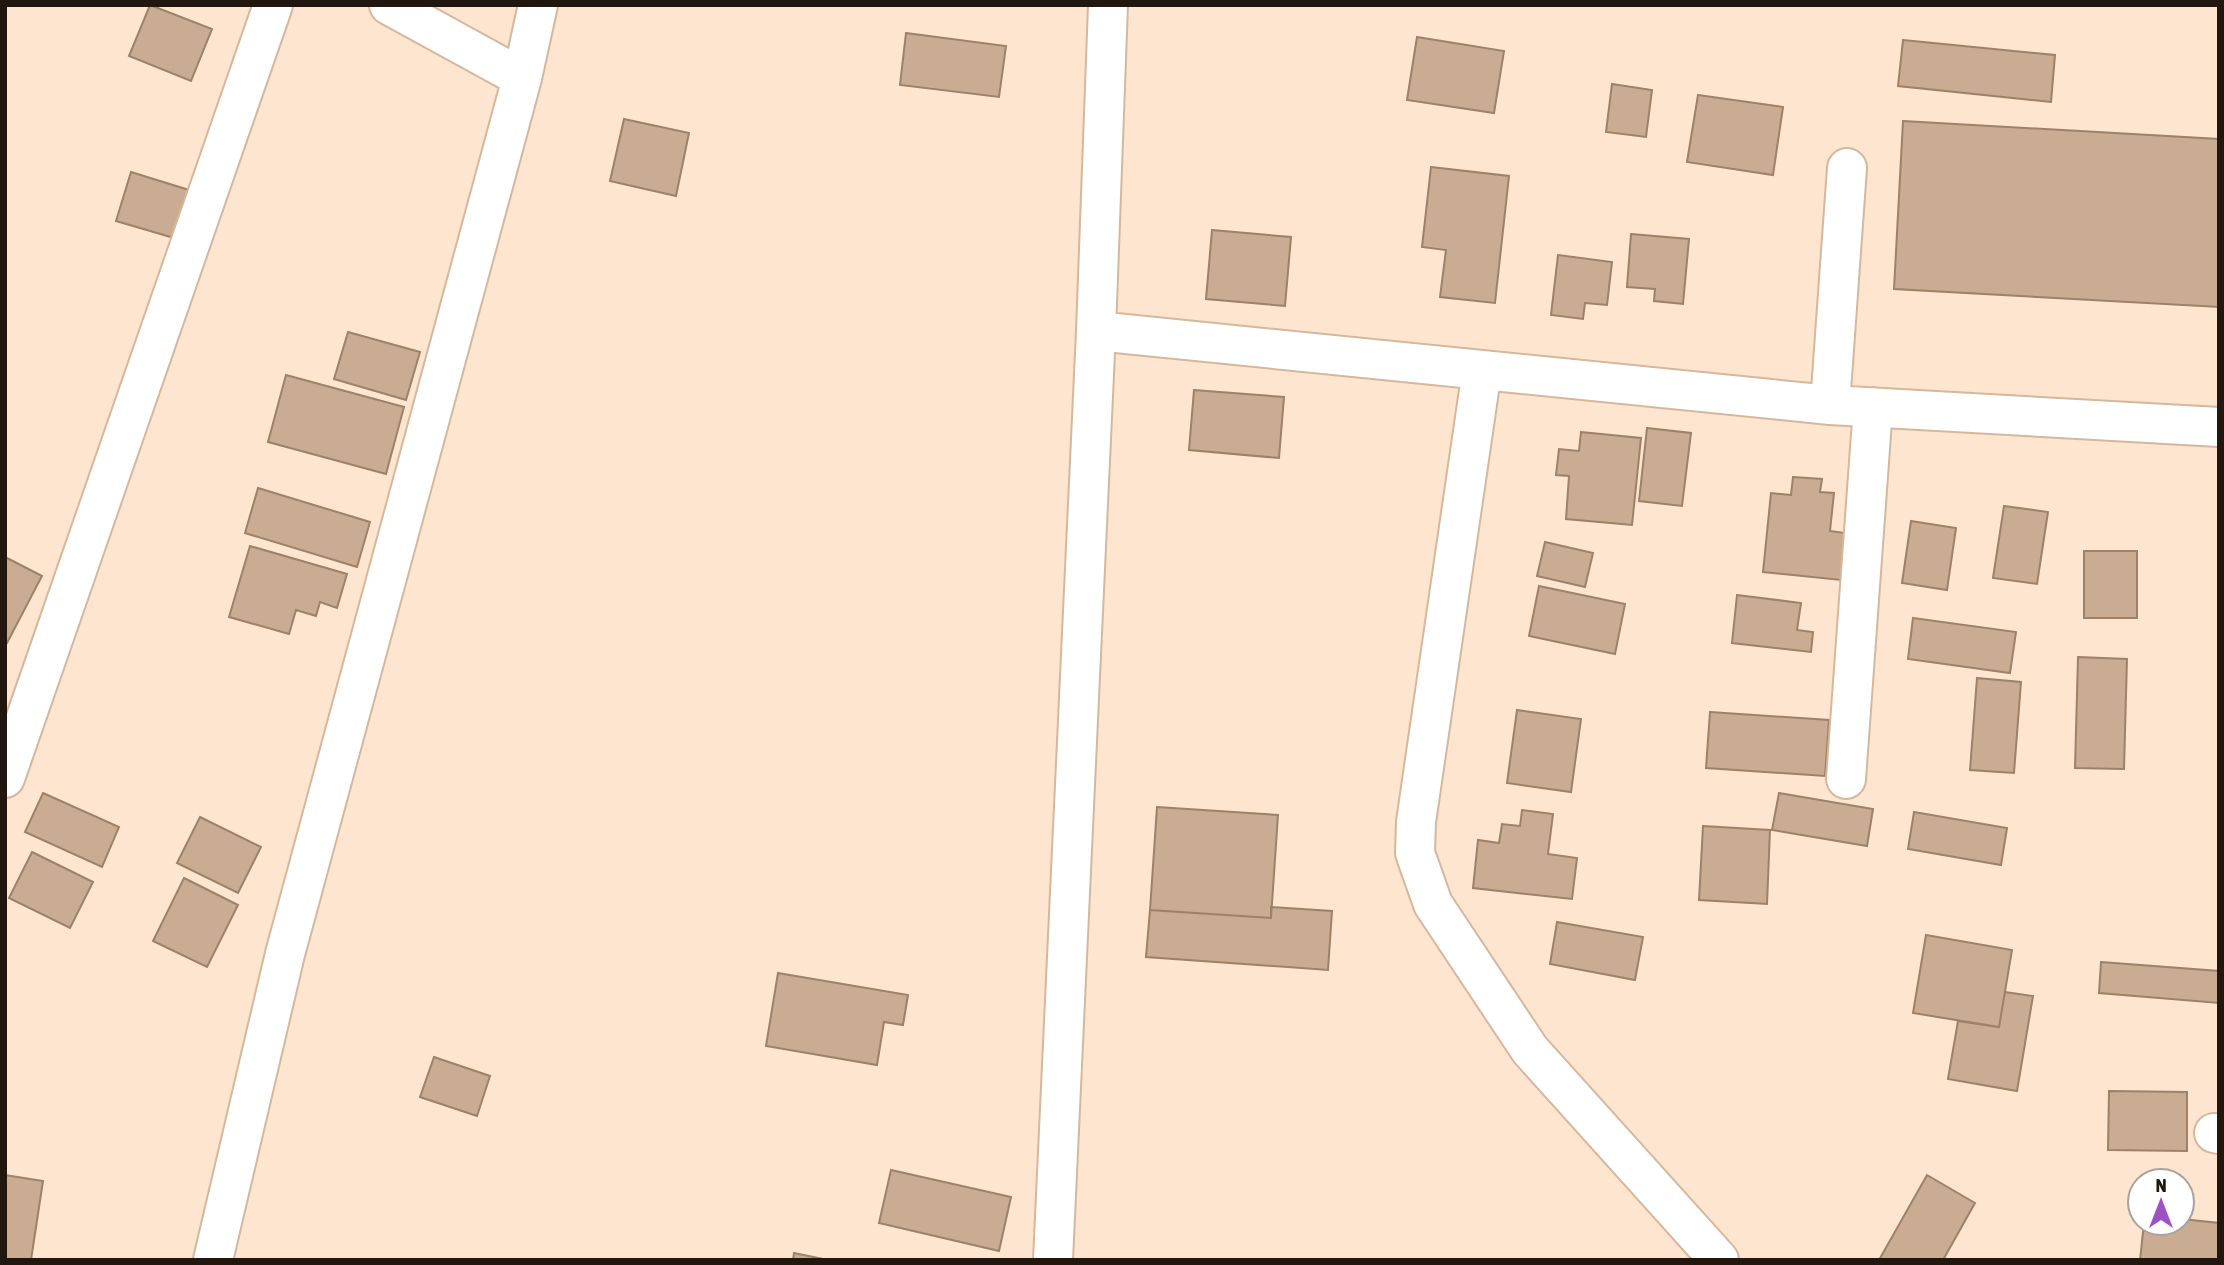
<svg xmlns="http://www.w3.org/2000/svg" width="2224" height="1265" viewBox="0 0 2224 1265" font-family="'Asap Condensed',sans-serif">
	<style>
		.building { fill: #c9ac92; stroke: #9d8168; stroke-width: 2 }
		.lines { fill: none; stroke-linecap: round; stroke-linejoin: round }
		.minor-casing { stroke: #d5b79d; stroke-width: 42 }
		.minor { stroke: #fff; stroke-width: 38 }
	</style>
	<rect width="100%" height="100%" fill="#fee5d0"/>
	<path class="building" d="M150,5l62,24 -21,52 -62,-25z
		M906,33l100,13 -7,51 -99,-12z
		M1417,37l87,14 -10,62 -87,-13z
		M1903,40l152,15 -4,47 -153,-16z
		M1612,84l40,6 -6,47 -40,-5z
		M1698,95l85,12 -10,68 -86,-13z
		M624,119l65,14 -13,63 -66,-15z
		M1903,121l316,18v168l-325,-18z
		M1431,167l78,9 -14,127 -55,-6 6,-47 -24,-3z
		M131,172l58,18 -15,48 -58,-17z
		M1212,230l79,7 -6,69 -79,-7z
		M1631,234l58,5 -6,65 -29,-3 1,-12 -28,-2z
		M1558,255l54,7 -5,43 -22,-2 -2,16 -32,-4z
		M348,332l72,20 -14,48 -72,-21z
		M286,375l118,32 -18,67 -118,-32z
		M1194,390l90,7 -5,61 -90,-8z
		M1647,428l44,5 -9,73 -43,-5z
		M1581,432l60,6 -9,87 -66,-6 3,-43 -13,-1 3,-26 20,2z
		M1793,477l29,2 -2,13 14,1 -4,38 15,2 -4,47 -78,-8 8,-79 20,2z
		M258,488l112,34 -13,45 -112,-34z
		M2004,506l44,6 -11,72 -44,-6z
		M1911,521l45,7 -9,62 -45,-7z
		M1545,542l48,11 -8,34 -48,-11z
		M250,546l97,28 -10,34 -17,-6 -4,14 -20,-6 -7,24 -60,-17z
		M2084,551h53v67h-53z
		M5,557l37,19 -35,67h-2z
		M1539,586l86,18 -10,50 -86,-18z
		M1737,595l64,8 -4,27 16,2 -2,20 -79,-9z
		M1913,618l103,14 -6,41 -102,-14z
		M2078,657l49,2 -3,110 -49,-1z
		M1977,678l44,4 -7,91 -44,-3z
		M1517,710l64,9 -10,73 -64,-9z
		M1710,712l119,8 -4,56 -119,-8z
		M43,793l76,34 -17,40 -77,-35z
		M1779,793l94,16 -6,37 -95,-16z
		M1157,807l121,8 -7,103 -121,-8z
		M1522,810l31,4 -5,40 29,4 -5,41 -99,-11 5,-48 21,3 3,-19 18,2z
		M1914,812l93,16 -6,37 -93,-16z
		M200,817l61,30 -23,46 -61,-30z
		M1703,826l67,4 -3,74 -68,-4z
		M32,852l61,30 -23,46 -61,-30z
		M184,878l54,27 -31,62 -54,-26z
		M1271,907l61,4 -4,59 -182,-13 4,-47 121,8z
		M1557,922l86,15 -8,43 -85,-16z
		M1926,935l86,15 -13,77 -86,-14z
		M2101,962l118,9v32l-120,-10z
		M778,973l130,22 -5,30 -19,-3 -7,43 -111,-19z
		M2005,992l28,4 -16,95 -69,-12 10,-58 41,6z
		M434,1057l56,19 -13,40 -57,-19z
		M2109,1091l78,1v59l-79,-1z
		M891,1170l120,27 -12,54 -120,-28z
		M5,1175l38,6 -12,79h-26z
		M1927,1175l48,28 -32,57h-64z
		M2182,1219l37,4v37h-79l4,-37h38z
		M794,1253l34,7h-35z"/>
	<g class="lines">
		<g class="minor-casing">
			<path id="minor" d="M389,5l133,73
				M1096,331l734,74 389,22
				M1482,370l-66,452 -1,31 18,51 97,146 189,210
				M1830,405l17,-237
				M5,778l268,-773
				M1846,779l27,-372
				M2214,1133l5,1
				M213,1260l72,-306 237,-876 16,-73
				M1053,1260l43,-929 12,-326"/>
		</g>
		<use href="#minor" class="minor"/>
	</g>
	<rect width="2224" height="1265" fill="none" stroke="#22170e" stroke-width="14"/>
	<g transform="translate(2161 1202)"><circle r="33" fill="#ffffff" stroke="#a7a29f" stroke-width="2"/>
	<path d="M0-5L12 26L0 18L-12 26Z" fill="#9d52c4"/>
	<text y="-10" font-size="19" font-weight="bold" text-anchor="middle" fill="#22170e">N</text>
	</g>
</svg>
